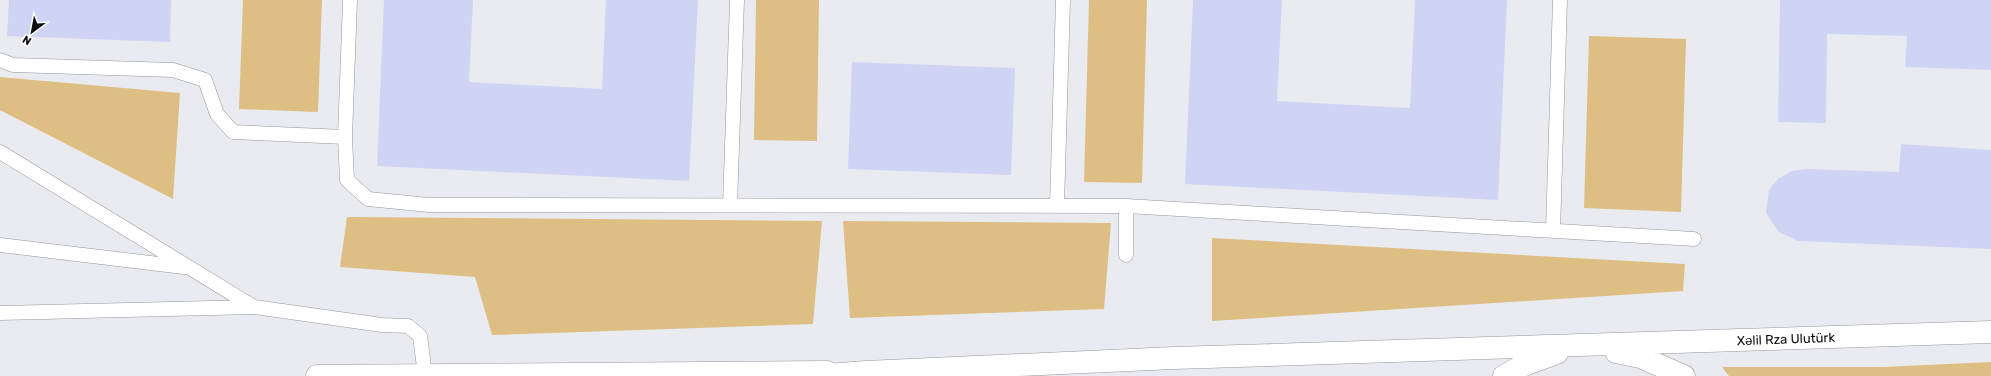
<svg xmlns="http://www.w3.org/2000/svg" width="1991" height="376" viewBox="0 0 1991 376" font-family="Rubik,sans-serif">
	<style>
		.green { fill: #ddbf84 }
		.building { fill: #d0d4f4 }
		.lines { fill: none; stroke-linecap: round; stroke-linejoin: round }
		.lane-casing { stroke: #95969c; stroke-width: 15 }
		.secondary-casing { stroke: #95969c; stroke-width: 23 }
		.lane { stroke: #fff; stroke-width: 14 }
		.secondary { stroke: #fff; stroke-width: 22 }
		.labels { text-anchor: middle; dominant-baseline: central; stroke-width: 3; stroke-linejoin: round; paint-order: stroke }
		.street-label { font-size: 13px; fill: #0c0d0f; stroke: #fff }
	</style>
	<rect width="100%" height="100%" fill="#eaebf1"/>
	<path class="green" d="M243,0h79l-4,112 -79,-3z
		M756,0h63l-2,141 -63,-1z
		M1089,0h58l-5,183 -58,-1z
		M1589,36l97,3 -5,173 -97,-4z
		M0,77l180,16 -7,106 -173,-89z
		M347,217l475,4 -9,103 -321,11 -17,-58 -135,-10z
		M843,221l268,2 -7,86 -254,9z
		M1212,238l473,26 -2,27 -471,30z
		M1991,362v14h-262l-7,-9h161z"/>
	<path class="building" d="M9,0h162l-1,42 -163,-6z
		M384,0h89l-4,82 133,7 4,-89h92l-9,181 -312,-15z
		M1193,0h89l-5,101 133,7 5,-108h92l-9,200 -313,-16z
		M1780,0h211v70l-86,-3 2,-31 -80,-2 -1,89 -48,-1z
		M852,62l163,6 -4,107 -163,-6z
		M1901,144l90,6v99l-193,-8 -19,-9 -13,-19 3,-23 9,-11 14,-8 14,-2 93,3z"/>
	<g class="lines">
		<g class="lane-casing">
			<path id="lane" d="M0,60l13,5 160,5 32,10 12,34 16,18 112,5 5,-137
				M345,137l2,43 21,19 61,6 697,1 568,33
				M0,152l254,155
				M730,205l7,-205
				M1057,206l6,-206
				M1553,231l7,-231
				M0,245l184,22
				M1126,255v-49
				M0,313l254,-6 128,18 26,1 12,10 5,39"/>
		</g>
		<g class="secondary-casing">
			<path id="secondary" d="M1616,352l24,5 44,19
				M317,376l510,-4
				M813,376l53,-4 308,-14 817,-26
				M1504,376l20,-11 33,-12"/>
		</g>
		<use href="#lane" class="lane"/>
		<use href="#secondary" class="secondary"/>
	</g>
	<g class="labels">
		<g class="street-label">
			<text transform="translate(1786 339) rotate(-2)">Xəlil Rza Ulutürk</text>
		</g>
	</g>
	<g transform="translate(32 32) rotate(212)" stroke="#ffffff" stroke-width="3" paint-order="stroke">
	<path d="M0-3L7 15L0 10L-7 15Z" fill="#0c0d0f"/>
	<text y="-6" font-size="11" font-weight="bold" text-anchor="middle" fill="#0c0d0f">N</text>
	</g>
</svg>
